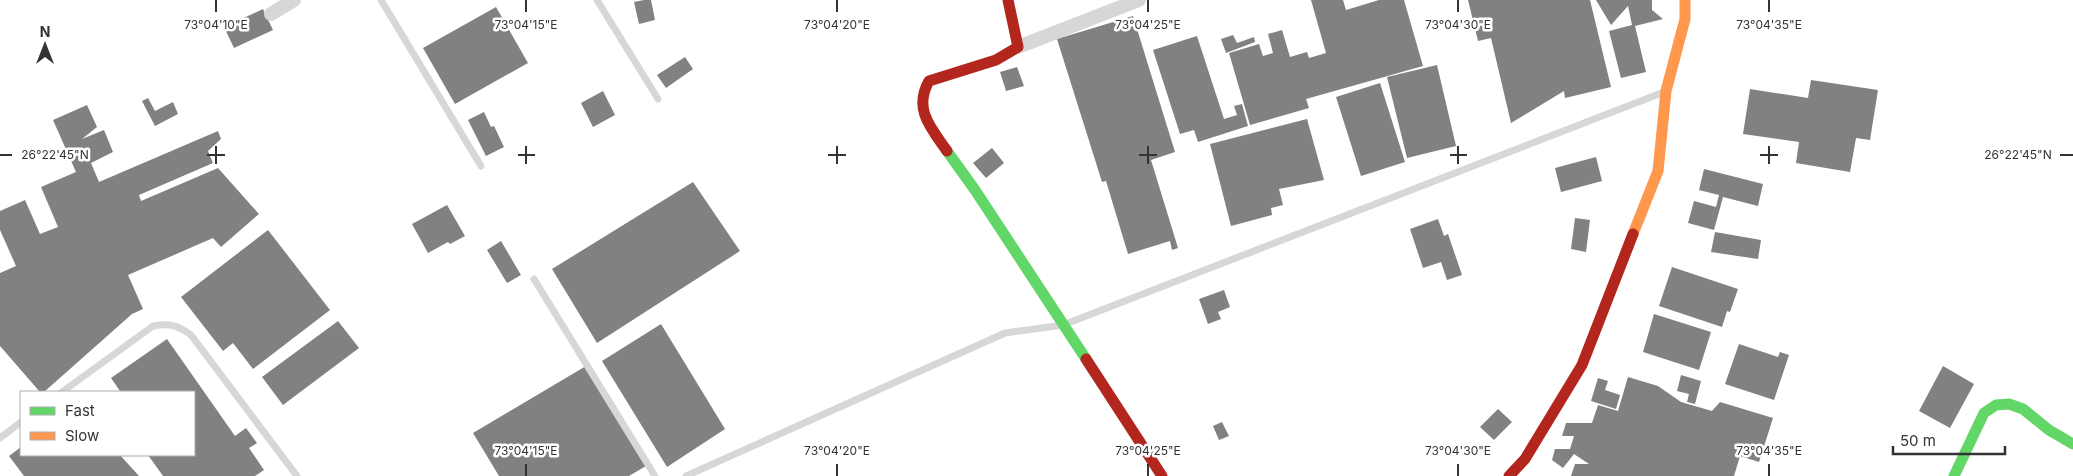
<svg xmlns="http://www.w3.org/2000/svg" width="2073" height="476" viewBox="0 0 2073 476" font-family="Inter,sans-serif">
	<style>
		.building { fill: #818181 }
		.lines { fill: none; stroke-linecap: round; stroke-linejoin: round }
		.lane { stroke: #d7d7d7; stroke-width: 7 }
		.street { stroke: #d7d7d7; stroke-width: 14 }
		.fast { stroke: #63d668; stroke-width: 11 }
		.slow { stroke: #ff974d; stroke-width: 11 }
		.jam { stroke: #b3261e; stroke-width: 11 }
		.ticks { fill: none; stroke: #333; stroke-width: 2 }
		.ticks-label { font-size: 12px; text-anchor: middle; fill: #333; stroke: #fff; stroke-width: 5; stroke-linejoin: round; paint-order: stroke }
	</style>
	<rect width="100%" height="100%" fill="#fff"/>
	<path class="building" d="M644,0h7l4,20 -16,4 -5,-22z
		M1311,0h32l3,10 33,-10h25l19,66 -117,33 3,9 -59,17 -21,-72 30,-9 4,12 10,-3 -5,-19 14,-4 8,27 17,-5 2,6 17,-5z
		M1468,0h122l21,87 -46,11 -1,-7 -53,32 -20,-85 -13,3z
		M1596,0h56v10l11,9 -28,7 11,46 -25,6 -12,-47 23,-6 -4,-19 -17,19z
		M496,7l32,56 -73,41 -32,-56z
		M263,9l10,21 -39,18 -10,-21z
		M1133,16l42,136 -24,8 27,88 -6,2 -2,-9 -42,13 -22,-73 -4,1 -45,-143z
		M1233,35l4,8 17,-6 1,5 -29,11 -5,-14z
		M1197,36l27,83 13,-4 -3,-9 8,-2 6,22 -50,16 -4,-12 -14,4 -27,-84z
		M685,57l8,12 -27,19 -9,-13z
		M1437,65l19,81 -49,12 -20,-81z
		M1017,67l7,19 -18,5 -6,-19z
		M1811,80l67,10 -8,50 -14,-2 -6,34 -54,-9 3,-21 -56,-8 7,-45 58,9z
		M1380,83l25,79 -44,14 -25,-79z
		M603,91l12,24 -22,12 -12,-24z
		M148,98l7,13 18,-9 5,12 -23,12 -13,-25z
		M87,105l10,22 -15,12 22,-9 9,22 -22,11 8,19 119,-51 3,8 -13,12 5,12 -74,32 2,6 77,-33 41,46 -38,33 -8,-9 -85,37 15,34 -11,5 -88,78h-4l-40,-46v-73l16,-7 -16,-36v-19l25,-11 15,34 18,-7 -17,-40 35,-15 -23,-52z
		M484,112l7,15 3,-1 10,21 -18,9 -18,-36z
		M1307,119l17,61 -45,9 4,16 -12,3 1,7 -41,11 -21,-82z
		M992,148l12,15 -18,15 -13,-15z
		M1596,157l6,24 -41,11 -6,-24z
		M1704,169l59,15 -5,22 -35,-9 -9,33 -26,-7 6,-22 22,6 3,-12 -20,-5z
		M693,182l47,69 -143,92 -45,-74z
		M447,205l18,31 -15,8 -2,-2 -20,11 -16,-29z
		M1575,218l15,2 -4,32 -15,-3z
		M1438,219l6,17 4,-2 14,41 -15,5 -6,-18 -18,6 -13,-39z
		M268,230l62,80 -77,59 -20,-26 -10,8 -42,-54z
		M1715,232l46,8 -3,19 -47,-7z
		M501,241l20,34 -14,8 -20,-33z
		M1672,267l66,22 -8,23 -3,-1 -5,16 -63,-21z
		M1224,290l6,17 -12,5 3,7 -13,5 -9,-25z
		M1654,314l57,18 -12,38 -56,-18z
		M338,321l21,27 -76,57 -21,-28z
		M661,324l64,105 -58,38 -65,-106z
		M167,339l68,97 11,-8 11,15 -8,5 15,22 -9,6h-92l-15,-21h46v-63h-76l2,-1 -9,-13z
		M1739,344l39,13 2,-5 9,3 -15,45 -49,-16z
		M586,366l60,100 -17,10h-130l-26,-43z
		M1943,366l31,18 -24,44 -31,-17z
		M1681,375l20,6 -6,23 -8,-2 2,-8 -12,-3z
		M1628,377l30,9 23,16 31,9 8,-9 53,16 -14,44 -19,-6 -6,20h-163l4,-12h14l-15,-10 -11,14 -11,-8 3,-11h15l4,-13h-12l4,-13h26l6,-18 20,6z
		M1598,378l10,3 -3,9 15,5 -4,14 -25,-8z
		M1498,409l14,13 -18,18 -14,-13z
		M1222,422l7,14 -10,4 -6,-14z
		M21,447v8h99l19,21h-115l-15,-20z"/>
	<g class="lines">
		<path class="lane" d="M381,0l100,166
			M597,0l61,99
			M534,279l121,197
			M62,392l91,-66c17,-3 24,-1 38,9l106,141
			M0,438l21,-16
			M686,476l319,-143 58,-8 601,-233"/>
		<path class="street" d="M271,14l23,-14
			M1018,47l121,-47"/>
		<path class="fast" d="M947,151l28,39 111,169
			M1954,476l30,-63 12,-8 13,-1 14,5 26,21 24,14"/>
		<path class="slow" d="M1633,234l25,-63 8,-80 19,-72v-19"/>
		<path class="jam" d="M947,151c-16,-23 -34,-42 -18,-70l67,-21 22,-13 -10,-47
			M1086,359l76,117
			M1509,476l16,-17 57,-94 51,-131"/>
	</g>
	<path class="ticks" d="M216,0v12M526,0v12M837,0v12M1148,0v12M1458,0v12M1769,0v12M216,146v18M526,146v18M837,146v18M1148,146v18M1458,146v18M1769,146v18M0,155h12M207,155h18M518,155h17M828,155h18M1139,155h18M1450,155h17M1760,155h18M2060,155h13M526,464v12M837,464v12M1148,464v12M1458,464v12M1769,464v12"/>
	<g class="ticks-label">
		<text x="216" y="29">73°04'10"E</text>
		<text x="526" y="29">73°04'15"E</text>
		<text x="837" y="29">73°04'20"E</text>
		<text x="1148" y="29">73°04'25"E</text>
		<text x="1458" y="29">73°04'30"E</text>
		<text x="1769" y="29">73°04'35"E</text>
		<text x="55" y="159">26°22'45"N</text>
		<text x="2018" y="159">26°22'45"N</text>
		<text x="526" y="455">73°04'15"E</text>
		<text x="837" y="455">73°04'20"E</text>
		<text x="1148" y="455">73°04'25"E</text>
		<text x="1458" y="455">73°04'30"E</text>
		<text x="1769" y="455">73°04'35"E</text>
	</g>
	<rect x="20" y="391" width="175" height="65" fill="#ffffff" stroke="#adadad"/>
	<rect x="30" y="407" width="25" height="8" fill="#63d668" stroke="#adadad"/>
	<text x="65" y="416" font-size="15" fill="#333333">Fast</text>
	<rect x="30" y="432" width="25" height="8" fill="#ff974d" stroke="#adadad"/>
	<text x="65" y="441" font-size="15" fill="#333333">Slow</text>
	<g transform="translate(45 45)" stroke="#ffffff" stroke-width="4" paint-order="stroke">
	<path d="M0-4L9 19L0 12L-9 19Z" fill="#333333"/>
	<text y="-8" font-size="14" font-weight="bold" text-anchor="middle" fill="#333333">N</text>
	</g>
	<path d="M1893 446v8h112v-8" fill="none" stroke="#333333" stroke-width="2.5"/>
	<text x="1900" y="446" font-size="15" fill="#333333" stroke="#ffffff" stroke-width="4" paint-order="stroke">50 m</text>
</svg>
